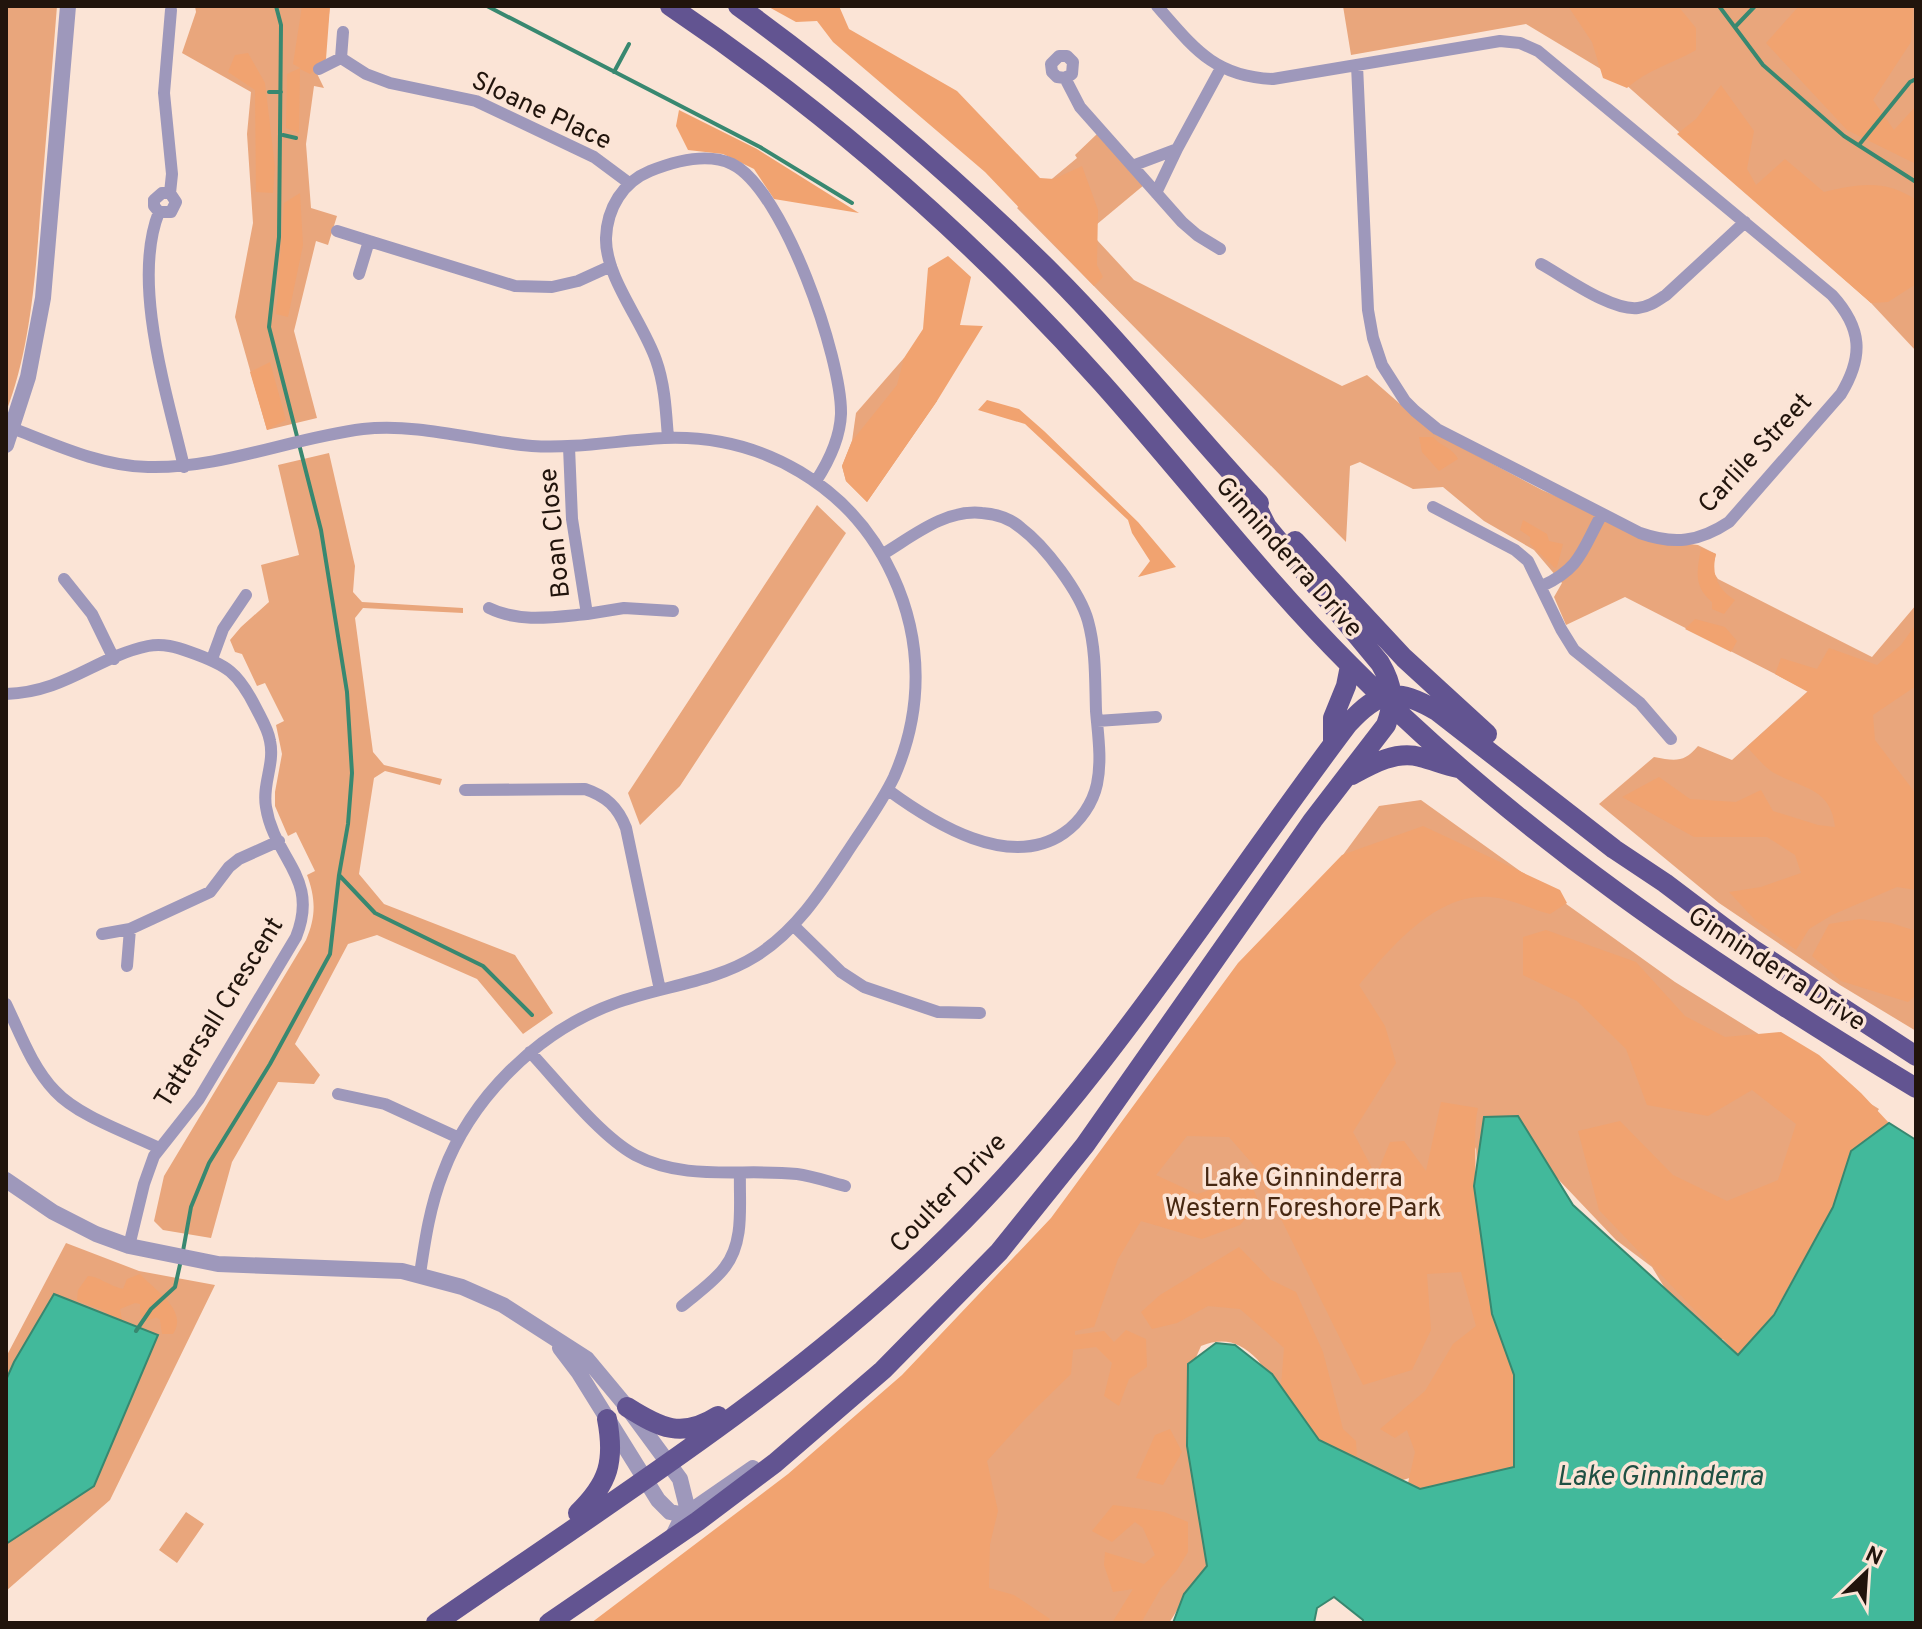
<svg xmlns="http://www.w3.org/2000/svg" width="1922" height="1629" viewBox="0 0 1922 1629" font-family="Overpass,sans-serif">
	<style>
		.green { fill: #e9a67c }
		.forest { fill: #f1a370 }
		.water { fill: #42b99b; stroke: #388870; stroke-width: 2 }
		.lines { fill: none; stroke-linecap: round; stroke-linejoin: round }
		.stream { stroke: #388870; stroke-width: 4 }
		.minor { stroke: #9e98bb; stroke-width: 12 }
		.tertiary { stroke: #9e98bb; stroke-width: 16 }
		.primary { stroke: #625491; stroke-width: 20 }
		.labels { text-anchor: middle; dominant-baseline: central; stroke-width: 7; stroke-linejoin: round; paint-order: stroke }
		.street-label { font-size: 26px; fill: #21140c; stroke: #fbe4d6 }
		.park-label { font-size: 26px; fill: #472812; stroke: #fbe4d6 }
		.water-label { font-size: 28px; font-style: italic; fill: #1f5043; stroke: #fbe4d6 }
	</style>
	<rect width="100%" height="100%" fill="#fbe4d6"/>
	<path class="green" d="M6,6h51c-5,65 -11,130 -16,195 -5,69 -10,147 -35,211z
		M195,6h135l-4,35 -17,16 15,31 -10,-2 -8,58 5,64 26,8 -9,29 -12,-4 -22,90 23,87 -50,12 -32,-113 18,-94 -6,-89 4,-42 -69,-39 14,-41z
		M1343,6h573v345l-45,-48 -247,-220 -98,-59 -175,31z
		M1097,134l47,51 -48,40 1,15 37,40 208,106 25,-11 40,35 39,29 96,51 115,50 41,5 18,9 -4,16 6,9 154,78 44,-52v426l-76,-46 -121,-82 -120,-99 55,-47c21,4 30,6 44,-11l34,14 76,-69 -183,-94 -59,28 -12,-28 8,-14 -28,-33 -50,-29 -41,-34 -30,2 -53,-27 -10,4 -4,76 -329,-334 60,-50 -2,-3z
		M904,358l33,43 -70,101 -21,-21 -4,-15 10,-25 4,-28z
		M329,453l26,113 -2,26 9,10 101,6v5l-100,-5 -8,10 18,134 11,13 58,14 -2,6 -55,-14 -11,7 -15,96 25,30 131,51 38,58 -30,21 -46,-55 -100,-44 -29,9 -53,100 25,31 -6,9 -36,-2 -46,80 -21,76 -48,-8 -9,-9 10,-45 142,-236c10,-23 10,-41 1,-65l8,-4 -19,-39 -8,4 -13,-30v-14l7,-38 -6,-29 8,-4 -19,-38 -8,3 -15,-32 -7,-2 -5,-12 11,-13 28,-25 -8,-37 38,-10 -21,-90z
		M817,505l29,28 -166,253 -40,39 -12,-32z
		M1421,800l254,182 204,127 -153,230h-8l-41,-31 -25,-41 -36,-27 -59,-62 -25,-33 -51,-6 -4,27 -1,-19 -8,19 25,171 -67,136 -33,10 -63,-23 -73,-101c-17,-17 -33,-22 -56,-13l-7,16 17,203 -14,14 -28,44h-545l264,-199 421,-523 70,-95z
		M66,1243l73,28 76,14 -105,215 -104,91v-234z
		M186,1512l18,12 -27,39 -18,-13z"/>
	<path class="forest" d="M302,6h28l-4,53 -16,15 -10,-5 -1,64 -13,-5 1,-54 13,-6 -7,-4z
		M767,6h72l10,23 108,62 83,87 14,1 28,-13 16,44 -1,55 6,12 -9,9 -109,-114 -152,-130 -16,-21 -21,1z
		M1568,6h110l18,22v22c-23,13 -49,20 -69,38l-24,-10 -11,-36z
		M1799,6h114l-2,36 -38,58 21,30 22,-24v58l-69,-34 -81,-87z
		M248,53l17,30 10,84 -2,26 -17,-1 -1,-102 -27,-18 7,-17z
		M1721,85l33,46 -7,38 9,16 29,-26 39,33c35,-8 61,-13 92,8v84l-28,18 -17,1 -194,-169 19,-15z
		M679,110l78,39 102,64 -85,-14 -20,-30 -31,-15 -35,-4 -12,-24z
		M300,193l3,52 -15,72 -12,-3 8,-111z
		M948,256l23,21 -11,48 23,1 -46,75 -70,101 -21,-21 -4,-15 10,-25 45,-56 7,-27 19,-29 5,-61z
		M270,362l16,58 -19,10 -17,-58z
		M987,400l32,9 25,22 94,91 38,45 -38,10 12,-16 -18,-28 -4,-13 -103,-96 -47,-14z
		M1419,437h14c7,9 20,11 25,22l-19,12 -17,-19z
		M1523,520l24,14 2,7 14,3 -6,23 -2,1 -25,-24v-7l-10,-7z
		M1701,548l15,6c-5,20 1,35 19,46l-11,14 -12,-5v-7c-19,-16 -15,-31 -11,-54z
		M1695,619l30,8 12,14 -6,11 -46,-23z
		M1916,624v62l-43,29 2,25 41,54v96l-19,-3 -65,28 -23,14 -13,21 -41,-30 -26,-28 32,-5 40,-14 -6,-18 -28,-18h-73l-72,-40 37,-20 31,22 46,3 25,-12 12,21 45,14 17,2c-4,-39 -32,-38 -61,-54 -10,-6 -19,-18 -27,-26l61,-55 -33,-18 6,-16 36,11 12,-21 48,17 24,-20z
		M1423,826l137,64 7,13 -17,11c-19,-5 -41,-16 -60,-17 -55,-4 -99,51 -131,88l26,41 11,37 -43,69 23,44 14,-34 14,-1 22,30 15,-69 37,6c-6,25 0,52 -4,78l18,128 22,61v92l-94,22 -12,-6 7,-31 -8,-22 -12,8 -15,-9 45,-38 28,-47 23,-18 -15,-54 -34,2 4,56 -19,40 -49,15 -107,-217 -27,-31 -42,-1 -31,39 41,19 32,-10 8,-18 9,7 13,29 -19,23 -38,14 -61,-18 -23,38 -24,68 -19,4v4l29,-4 10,11 12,-12 20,9 1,28 -18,12 -10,27 -15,-10 8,-33 -16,-16 -23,3 -2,24 -45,44 -39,43 11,50 -8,33 -1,44 25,7 36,24 -4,4h-455l197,-149 114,-99 149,-157 187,-255 104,-108z
		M1860,919l31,4 25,8v64l-8,7 -67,-21 -29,-25 17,-32z
		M1546,930l90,32 49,54 40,21 56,-5 38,23 42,38 28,30 -38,28 -18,56 -60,108 -35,40 -139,-145 -21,-79 42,-10 53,54 54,26 51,-21 18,-56 -44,-34 -44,26 -61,-11 -21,-56 -49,-48 -54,-26v-38z
		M1239,1247l32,33 25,12 27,60 20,77 13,12 1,18 -38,-19 -38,-54 3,-38 -44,-39 -32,-3 -31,17 -25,6 -11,-17 19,-17z
		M140,1274c14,16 49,36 33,60h-11l-2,-14 -4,-3 -9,4 -7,-6v-11l-5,-1 -15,6 2,11 -3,3h-11v-9c-7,-7 -22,-9 -31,-14l1,-10 10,-14c10,0 21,10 35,13l4,-10z
		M1170,1429l12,23 -19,33 -27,-7 19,-43z
		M1113,1505l51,7 24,10v30l-11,18 -16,18 -20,35h-29l21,-34 -20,3 -9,-27 1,-13 39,12 11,-9 -12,-27 -8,-6 -23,20 -20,-11z"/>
	<path class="water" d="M1518,1116l55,89 165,150 36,-40 59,-108 18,-56 38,-28 27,17v483h-553v-3l-29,-23 -17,11 -3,15h-141l11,-29 23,-28 -20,-120 1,-82 28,-21 19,2 37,29 47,66 101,49 94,-22v-92l-22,-61 -18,-128 10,-69z
		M54,1294l104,41 -64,151 -88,58v-164l8,-18z"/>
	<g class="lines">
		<path class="stream" d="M276,6l5,19 -2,212 -10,90 52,203 26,162 5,81 -4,51 -9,51 36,38 108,53 49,49
			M487,6l273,141 92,56
			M1719,6l44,59 81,71 72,46
			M1735,27l20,-21
			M614,72l15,-28
			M269,92h12
			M283,135l13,3
			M1859,145l51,-63 6,-3
			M183,1251l8,-44 18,-44 61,-99 60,-110 9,-79
			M136,1331l15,-22 24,-22 6,-27"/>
		<path class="minor" d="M1157,6c36,41 57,71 116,73l227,-38 20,2 18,8 294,244c30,33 32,61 9,99l-112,128c-30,20 -55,23 -89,11l-203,-104 -22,-18 -10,-10 -23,-36 -9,-27 -5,-28 -11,-245
			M341,58l2,-26
			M319,69l22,-11 25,16 24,9 86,18 118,56 35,26
			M1065,78l7,-4 1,-12 -6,-6h-8l-8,8 1,8 5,5 8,1 15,29 102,115 15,13 23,14
			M1132,166l45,-17 44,-81
			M170,193h-8l-8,7v6l5,6c-28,70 8,182 25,255
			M1156,193l21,-44
			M159,212h12l5,-10 -6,-9 2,-19 -8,-81 7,-83
			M337,231l32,10 -10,33
			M369,241l146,45 37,1 26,-6 33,-15
			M1541,264c24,13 70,47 97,44 11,-1 19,-7 28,-13l79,-73
			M12,428c44,17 89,38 136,39 73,2 143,-29 215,-38 57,-6 112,12 169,17 44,3 88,-6 132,-8 98,-4 188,48 229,138 30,65 30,135 1,201 -11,23 -26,44 -40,65 -28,42 -54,86 -98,114 -43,27 -96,30 -143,48 -76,28 -142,94 -170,169 -13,33 -18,67 -23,101
			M668,438c-2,-26 -3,-53 -12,-78 -13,-38 -51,-83 -50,-122 1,-30 17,-56 44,-67 25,-10 57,-19 82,-7 52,25 110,195 109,250 -1,25 -12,47 -25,67
			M569,447l3,72 15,95 37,-6 49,3
			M1433,507l82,43 13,11 33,68 13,21 66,53 31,36
			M883,554c30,-18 62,-45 99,-41 14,1 29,6 39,15 24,18 59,64 67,93 8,29 7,60 8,90 2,24 6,49 1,73 -4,19 -17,38 -33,49 -55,38 -131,-10 -176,-43
			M64,579l28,35 22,45
			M1542,586c39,-18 40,-36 60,-72
			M489,608c30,15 65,9 98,6
			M212,659l11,-30 23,-34
			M6,694c60,-2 90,-37 142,-48 15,-3 28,1 42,6 37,13 48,20 66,56 5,10 12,21 14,33 5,23 -8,43 -4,66 8,52 54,70 30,130l-97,162 -45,57 -10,28 -15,62
			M1097,721l59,-4
			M465,790l120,-1c21,7 33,18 41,39l34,162
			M794,926l47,46 23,15 74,25 42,1
			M102,934l28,-5 80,-37 19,-25 10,-8 40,-18
			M127,966l3,-37
			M6,1004c14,29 26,63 49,87 23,25 73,42 104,57
			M530,1052c29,31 69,83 105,103 51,27 107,13 162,19 16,2 32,8 48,12
			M338,1094l47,10 74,34
			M682,1306c14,-12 32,-24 43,-39 20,-26 14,-63 15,-93"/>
		<path class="tertiary" d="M6,445l22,-68 15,-79 25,-292
			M6,1180l47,32 43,22 33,12 89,18 184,7 60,16 41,18 84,54 40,48 53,72 7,28 -15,31
			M560,1348l19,25 79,127 12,12 15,3 68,-47"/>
		<path class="primary" d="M670,6c159,107 304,234 432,377 84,94 159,193 248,282 167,169 363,301 566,423
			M738,6c112,81 216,170 314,267 73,73 137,155 207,230
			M1295,541l109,117 83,76
			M1333,744v-26l13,-32 4,-20
			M1352,775c20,-11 45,-25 68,-18 13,3 24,8 38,11
			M627,1407c33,21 55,32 91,9
			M578,1513c31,-30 37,-52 29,-94
			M436,1623c176,-122 359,-236 512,-387 155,-152 270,-340 400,-512 31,-34 48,-37 89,-13l177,138 51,34 86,65 165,108
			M549,1623l149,-102 77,-58 108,-93 116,-118 86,-107 228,-325 73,-95c9,-24 7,-40 -6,-62l-113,-136 -17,-34"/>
	</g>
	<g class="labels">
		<g class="street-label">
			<text transform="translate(541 112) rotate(25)">Sloane Place</text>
			<text transform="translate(1756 454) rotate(-47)">Carlile Street</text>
			<text transform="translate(556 533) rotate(-96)">Boan Close</text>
			<text transform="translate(1288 558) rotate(48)">Ginninderra Drive</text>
			<text transform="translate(1776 970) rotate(33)">Ginninderra Drive</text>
			<text transform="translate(220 1013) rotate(-58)">Tattersall Crescent</text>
			<text transform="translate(949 1194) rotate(-46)">Coulter Drive</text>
		</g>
		<g class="park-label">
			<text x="1303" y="1179">Lake Ginninderra<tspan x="1303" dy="30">Western Foreshore Park</tspan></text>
		</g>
		<g class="water-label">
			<text x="1660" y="1478">Lake Ginninderra</text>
		</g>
	</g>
	<rect width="1922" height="1629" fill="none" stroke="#21140c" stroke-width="16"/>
	<g transform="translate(1866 1573) rotate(25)" stroke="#fbe4d6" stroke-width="6" paint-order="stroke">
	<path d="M0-6L14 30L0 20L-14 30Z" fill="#21140c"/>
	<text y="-12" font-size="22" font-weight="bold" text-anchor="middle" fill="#21140c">N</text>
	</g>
</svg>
